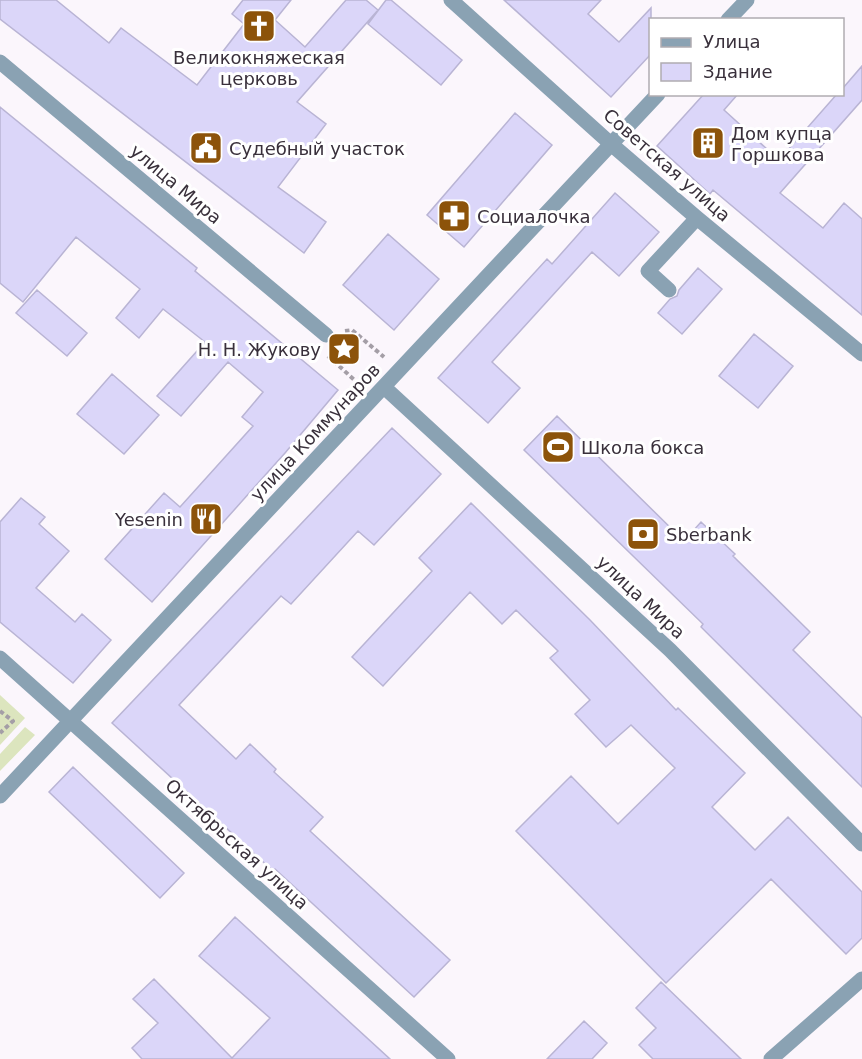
<svg xmlns="http://www.w3.org/2000/svg" width="862" height="1059" viewBox="0 0 862 1059" font-family="'DejaVu Sans',sans-serif">
	<style>
		.green { fill: #dce5be }
		.building { fill: #dbd6f9; stroke: #b9b4d4; stroke-width: 1.5 }
		.lines { fill: none; stroke-linecap: round; stroke-linejoin: round }
		.path { stroke: #a49ea6; stroke-width: 4; stroke-dasharray: 4.5 3; stroke-linecap: butt }
		.minor { stroke: #8aa2b3; stroke-width: 15 }
		.labels { text-anchor: middle; dominant-baseline: central; stroke-width: 6; stroke-linejoin: round; paint-order: stroke }
		.poi-label { font-size: 18px; fill: #39303b; stroke: #fff; text-anchor: start }
		.street-label { font-size: 18px; fill: #39303b; stroke: #fff }
	</style>
	<rect width="100%" height="100%" fill="#fbf6fc"/>
	<path class="green" d="M0,695l25,23 -25,27z
		M25,727l10,8 -35,36v-17z"/>
	<path class="building" d="M0,0h56l53,43 12,-15 76,57 47,-61 -12,-10 11,-14h48l-16,20 30,27 41,-47h20l12,10 -81,92 29,22 -48,63 48,35 -22,31 -304,-234z
		M386,0h5l71,60 -21,25 -73,-61z
		M504,0h97l-13,14 31,28 32,-34v46l-40,43z
		M862,66v34l-82,93 43,35 21,-25 18,16v96l-149,-125 -3,4 -53,-48 47,-52h34l-14,16 55,50 58,-66h6v-6z
		M0,107l197,161 -2,3 143,119 -53,63 -133,149 -47,-43 59,-66 16,14 73,-81 -11,-9 21,-25 -35,-30 -47,54 -24,-20 48,-54 -42,-33 -24,29 -23,-20 24,-29 -64,-52 -53,65 -23,-19z
		M515,113l37,32 -88,102 -37,-32z
		M615,193l44,39 -40,44 -27,-24 -100,110 28,26 -32,35 -50,-45 109,-119 5,5z
		M388,234l51,45 -45,51 -51,-45z
		M698,268l24,21 -40,45 -24,-21 12,-14 7,-3 2,-6z
		M37,290l50,43 -20,23 -51,-43z
		M754,334l39,32 -35,42 -39,-32z
		M112,374l47,41 -35,39 -47,-40z
		M557,416l127,125 17,-19 34,32 -2,2 77,76 -17,18 69,68v69l-161,-160 2,-3 -179,-174z
		M392,428l49,46 -67,71 -16,-14 -67,73 -10,-8 -102,109 57,54 14,-15 26,25 -2,3 49,45 -13,14 140,129 -36,37 -139,-128 -2,2 -161,-148z
		M21,498l24,19 -6,7 30,27 -33,37 39,34 7,-8 29,26 -38,43 -73,-61v-100z
		M471,503l119,117 86,90 2,-2 67,65 -33,34 43,43 33,-33 74,75v46l-16,16 -75,-75 -105,104 -150,-152 55,-55 47,48 57,-56 -44,-43 -25,22 -31,-33 15,-14 -40,-42 8,-7 -42,-41 -14,14 -32,-32 -87,94 -31,-29 80,-86 -13,-13z
		M73,767l111,106 -24,25 -111,-106z
		M235,917l155,142h-248l-10,-11 26,-25 -25,-24 21,-20 78,79 38,-40 -71,-62z
		M661,982l80,77h-88l-14,-14 17,-17 -20,-20z
		M584,1021l23,22 -15,16h-45z"/>
	<g class="lines">
		<path class="path" d="M345,331l7,-1 32,27
			M328,356l32,29
			M0,711l13,10 -13,12"/>
		<path class="minor" d="M451,0l160,144 86,74 165,136
			M728,20l19,-20
			M0,62l326,273
			M669,290l-21,-19 49,-53
			M384,387l286,263 192,194
			M0,658l448,401
			M0,796l658,-702
			M771,1059l91,-80"/>
	</g>
	<defs>
		<g id="church-square" transform="scale(1.725)"><rect x="-9" y="-9" width="18" height="18" rx="4" fill="#8c530a" stroke="#fff"/><path d="M-1.2-6h2.4v3.5h3.3v2.4h-3.3V6h-2.4V-.1h-3.3v-2.4h3.3Z" fill="#fff"/></g>
		<g id="building-square" transform="scale(1.725)"><rect x="-9" y="-9" width="18" height="18" rx="4" fill="#8c530a" stroke="#fff"/><path d="M-4-6H4V6H1V3H-1V6H-4ZM-2.5-4.3h1.7v1.8h-1.7ZM.8-4.3h1.7v1.8H.8ZM-2.5-1h1.7V.8h-1.7ZM.8-1h1.7V.8H.8Z" fill="#fff"/></g>
		<g id="civic-square" transform="scale(1.725)"><rect x="-9" y="-9" width="18" height="18" rx="4" fill="#8c530a" stroke="#fff"/><path d="M-.6-6.5H3V-4.5H.6V-3L4-1V1h2V6H-6V1h2V-1L-.6-3ZM-1.2 2.5V6h2.4V2.5Z" fill="#fff"/></g>
		<g id="pharmacy-square" transform="scale(1.725)"><rect x="-9" y="-9" width="18" height="18" rx="4" fill="#8c530a" stroke="#fff"/><path d="M-2-6h4v4h4v4h-4v4h-4v-4h-4v-4h4Z" fill="#fff"/></g>
		<g id="sight-square" transform="scale(1.725)"><rect x="-9" y="-9" width="18" height="18" rx="4" fill="#8c530a" stroke="#fff"/><path d="M0-6L1.8-2.2L6-1.7L2.9 1.2L3.7 5.4L0 3.3L-3.7 5.4L-2.9 1.2L-6-1.7L-1.8-2.2Z" fill="#fff"/></g>
		<g id="stadium-square" transform="scale(1.725)"><rect x="-9" y="-9" width="18" height="18" rx="4" fill="#8c530a" stroke="#fff"/><path d="M0-5a6.5 5 0 1 0 0 10a6.5 5 0 1 0 0-10ZM-3.5-1.8h7v3.6h-7Z" fill="#fff"/></g>
		<g id="restaurant-square" transform="scale(1.725)"><rect x="-9" y="-9" width="18" height="18" rx="4" fill="#8c530a" stroke="#fff"/><path d="M-5-6h1v4h1v-4h1v4h1v-4h1v5L-1.5 .5V6h-2V.5L-5-1ZM5-6V6H3V1.5H1.5Q1.5-4 5-6Z" fill="#fff"/></g>
		<g id="bank-square" transform="scale(1.725)"><rect x="-9" y="-9" width="18" height="18" rx="4" fill="#8c530a" stroke="#fff"/><path d="M-6-4H6V4H-6ZM0-2.3a2.3 2.3 0 1 0 0 4.6a2.3 2.3 0 1 0 0-4.6Z" fill="#fff"/></g>
	</defs>
	<g fill-rule="evenodd">
		<use href="#church-square" x="259" y="26"/>
		<use href="#building-square" x="708" y="143"/>
		<use href="#civic-square" x="206" y="148"/>
		<use href="#pharmacy-square" x="454" y="216"/>
		<use href="#sight-square" x="344" y="349"/>
		<use href="#stadium-square" x="558" y="447"/>
		<use href="#restaurant-square" x="206" y="519"/>
		<use href="#bank-square" x="643" y="534"/>
	</g>
	<g class="labels">
		<g class="poi-label">
			<text x="259" y="57" text-anchor="middle">Великокняжеская<tspan x="259" dy="21">церковь</tspan></text>
			<text x="731" y="133">Дом купца<tspan x="731" dy="21">Горшкова</tspan></text>
			<text x="229" y="148">Судебный участок</text>
			<text x="477" y="216">Социалочка</text>
			<text x="321" y="349" text-anchor="end">Н. Н. Жукову</text>
			<text x="581" y="447">Школа бокса</text>
			<text x="183" y="519" text-anchor="end">Yesenin</text>
			<text x="666" y="534">Sberbank</text>
		</g>
		<g class="street-label">
			<text transform="translate(667 165) rotate(41)">Советская улица</text>
			<text transform="translate(176 184) rotate(40)">улица Мира</text>
			<text transform="translate(315 432) rotate(-47)">улица Коммунаров</text>
			<text transform="translate(641 597) rotate(43)">улица Мира</text>
			<text transform="translate(237 844) rotate(42)">Октябрьская улица</text>
		</g>
	</g>
	<rect x="649" y="18" width="195" height="78" fill="#ffffff" stroke="#b0acb1" stroke-width="1.5"/>
	<rect x="661" y="38" width="30" height="9" fill="#8aa2b3" stroke="#b0acb1" stroke-width="1.5"/>
	<text x="703" y="48" font-size="18" fill="#39303b">Улица</text>
	<rect x="661" y="63" width="30" height="18" fill="#dbd6f9" stroke="#b0acb1" stroke-width="1.5"/>
	<text x="703" y="78" font-size="18" fill="#39303b">Здание</text>
</svg>
